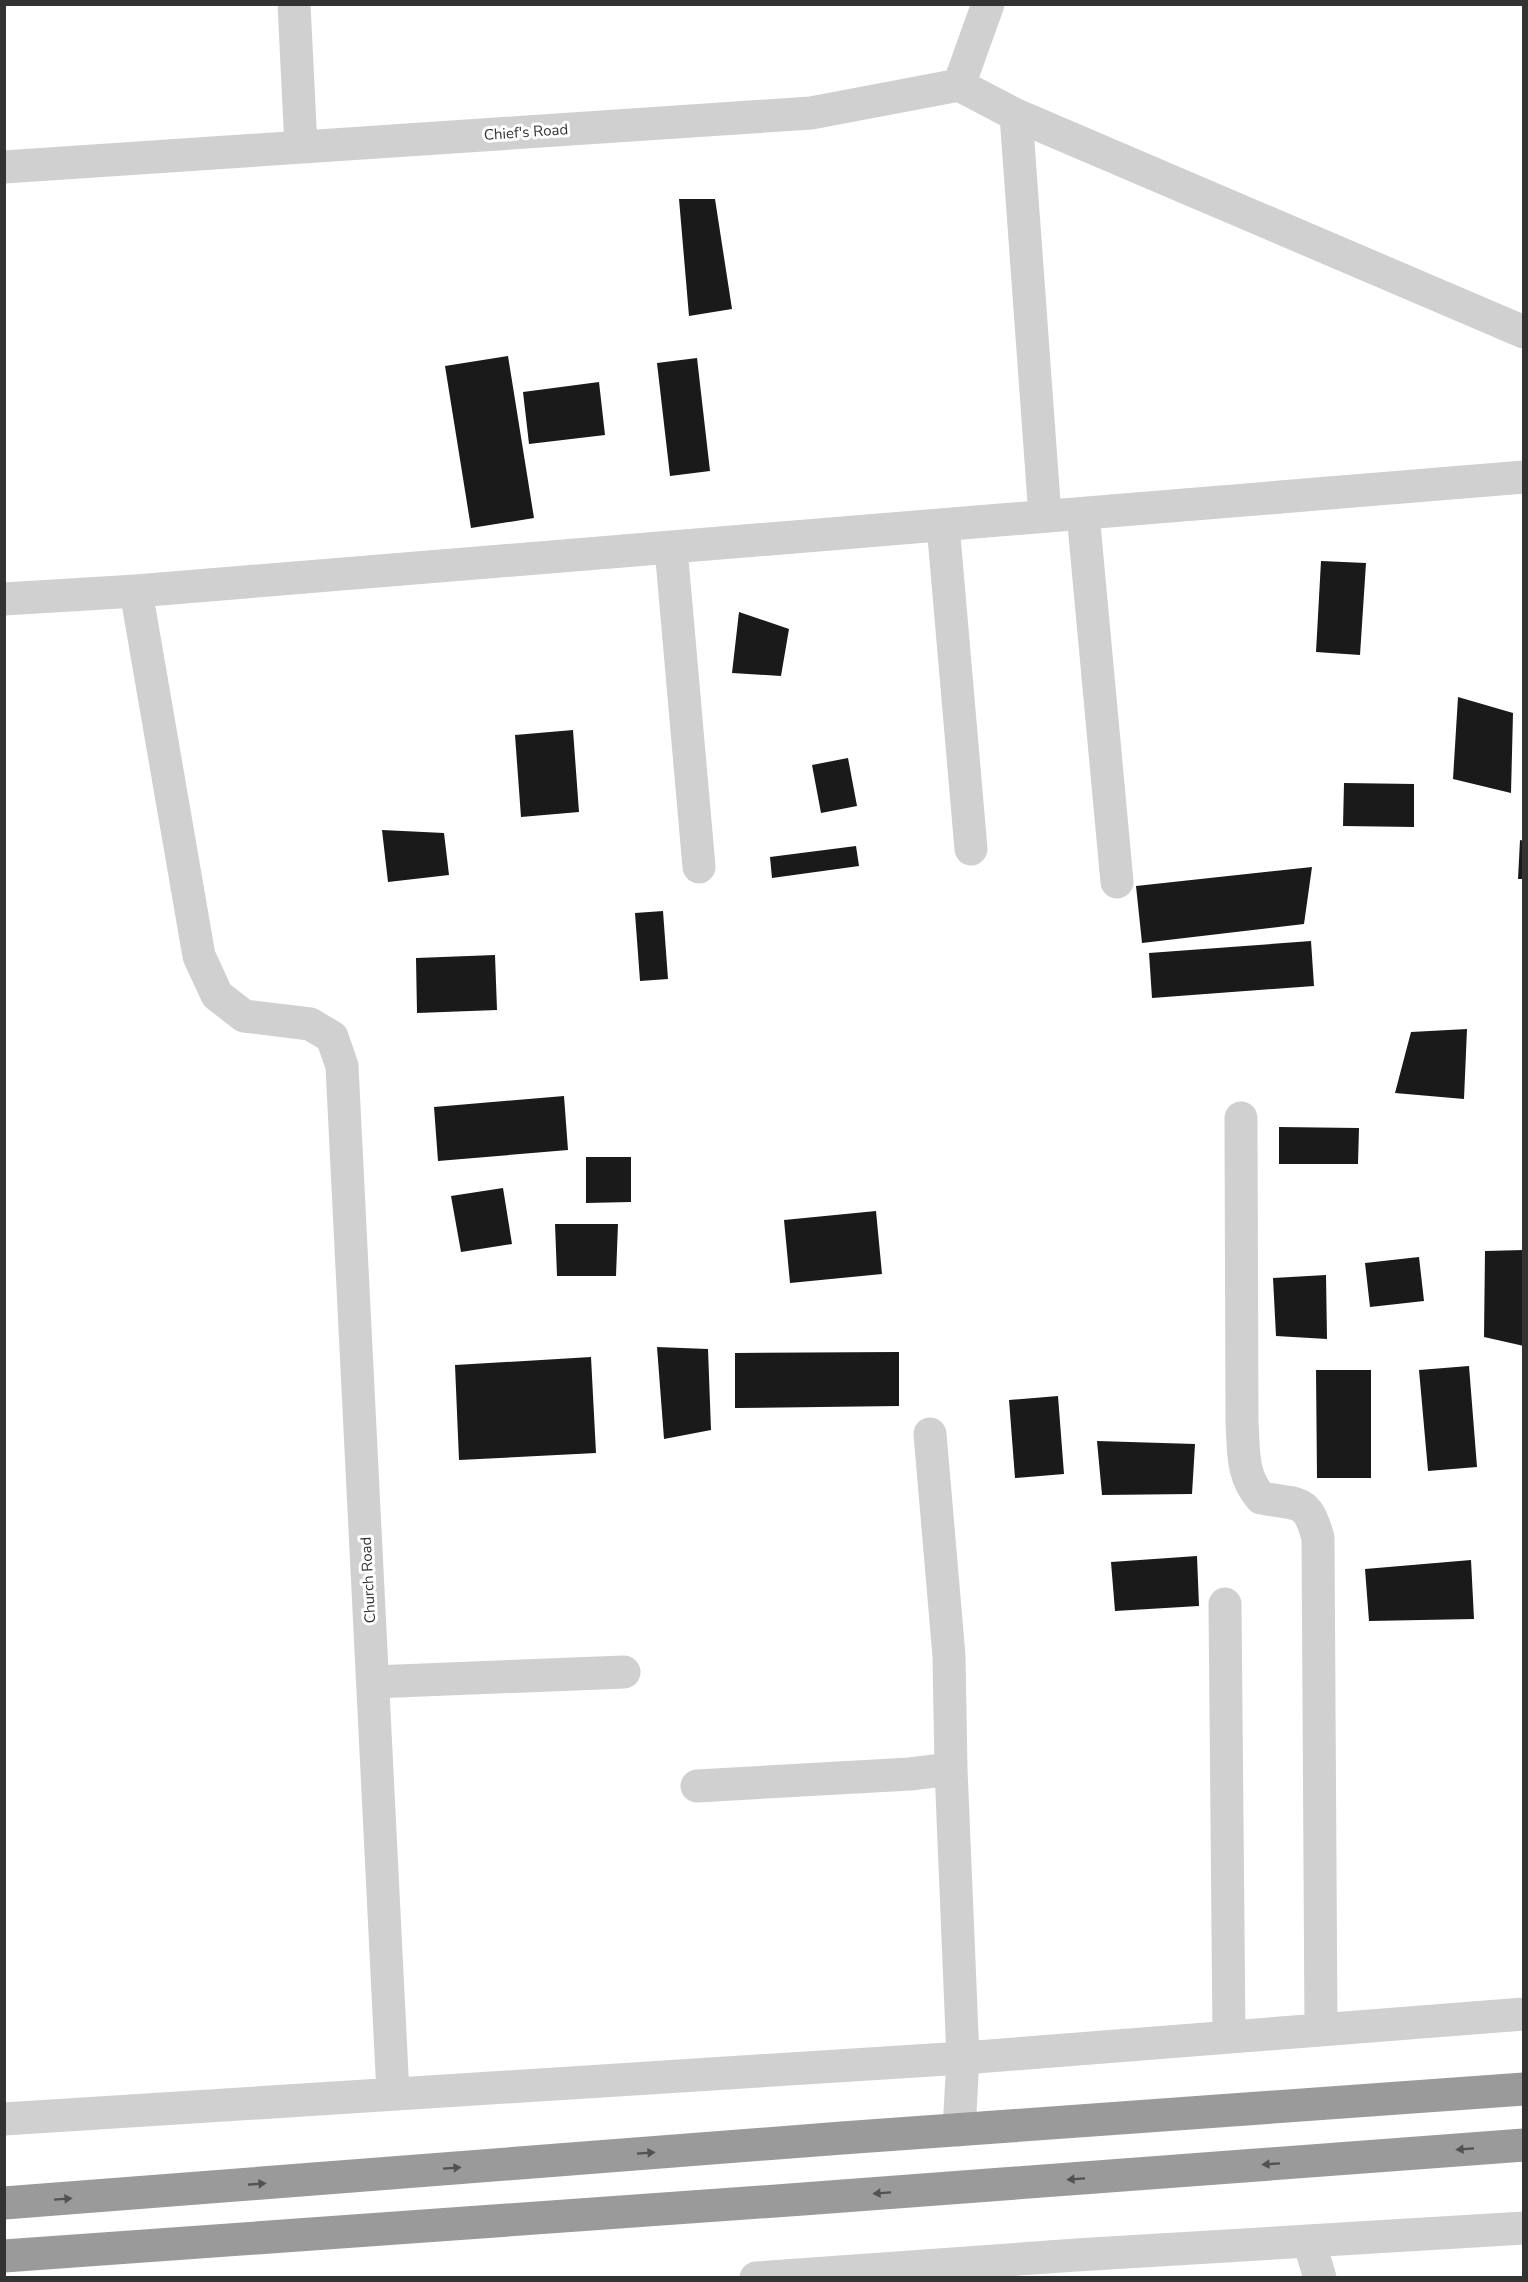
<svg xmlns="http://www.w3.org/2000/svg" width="1528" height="2282" viewBox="0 0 1528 2282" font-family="'Nunito Sans',sans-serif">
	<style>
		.building { fill: #1a1a1a }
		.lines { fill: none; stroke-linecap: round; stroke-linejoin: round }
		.minor { stroke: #d0d0d0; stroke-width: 33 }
		.highway { stroke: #9a9a9a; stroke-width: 33 }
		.oneway { fill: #525252 }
		.labels { text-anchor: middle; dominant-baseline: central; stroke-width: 6; stroke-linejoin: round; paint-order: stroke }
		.street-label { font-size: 15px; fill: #333; stroke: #fff }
	</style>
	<rect width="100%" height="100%" fill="#fff"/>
	<path class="building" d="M679,199h36l17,110 -43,7z
		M508,356l26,162 -63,10 -26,-162z
		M697,358l13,113 -40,5 -13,-113z
		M599,382l6,53 -76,9 -6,-52z
		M1321,561l45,2 -6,92 -44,-3z
		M739,612l50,17 -8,47 -49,-3z
		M1458,697l55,16 -2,80 -58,-14z
		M573,730l6,82 -58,5 -6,-82z
		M848,758l9,48 -36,7 -9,-48z
		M1344,783l70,1v43l-71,-1z
		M382,830l62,3 5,42 -61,7z
		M1520,840l4,1v38h-6z
		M856,846l3,20 -87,12 -2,-21z
		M1312,867l-8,57 -162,19 -6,-57z
		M663,911l5,68 -28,2 -5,-68z
		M1311,941l3,45 -162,12 -3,-45z
		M495,955l2,55 -80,3 -1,-55z
		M1467,1029l-3,70 -69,-6 16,-61z
		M564,1096l4,54 -130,11 -4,-54z
		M1279,1127l80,1 -1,36h-79z
		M586,1157h45v45l-45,1z
		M503,1188l9,56 -51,8 -10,-56z
		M876,1211l6,63 -92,9 -6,-63z
		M555,1224h63l-2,52h-59z
		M1524,1250v96l-40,-9 1,-86z
		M1419,1257l5,44 -54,6 -5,-44z
		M1326,1275l1,64 -51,-3 -3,-58z
		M657,1347l51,2 3,81 -47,9z
		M899,1352v54l-164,2v-55z
		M591,1357l5,96 -137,7 -4,-95z
		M1469,1366l8,101 -49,4 -9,-101z
		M1316,1370h55v108h-54z
		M1058,1396l6,78 -49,4 -6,-78z
		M1097,1441l98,3 -3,50 -90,1z
		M1197,1556l2,50 -84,5 -4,-49z
		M1471,1560l3,59 -105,2 -4,-52z"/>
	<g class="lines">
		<path class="minor" d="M294,4l7,143
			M959,85l57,30 508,217
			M1016,115l29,401
			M4,167l807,-54 148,-28 29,-81
			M1083,514l34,368
			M943,525l28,324
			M671,548l28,319
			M136,591l63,365 18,39 27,21 66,8 22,13 10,29 51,1028
			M4,599l132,-8 1388,-114
			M1241,1118l1,305c2,28 -1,52 19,75 37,7 46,-1 57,40l3,491
			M930,1434l19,222 2,113 12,289 -4,72
			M1225,1604l4,432
			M373,1682l251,-10
			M697,1786l213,-12 41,-5
			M4,2119l959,-61 561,-44
			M1309,2241l11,37
			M756,2278l320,-23 448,-27"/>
		<path class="highway" d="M4,2203l838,-65 682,-49
			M4,2256l799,-57 721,-54"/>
	</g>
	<defs><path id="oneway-solid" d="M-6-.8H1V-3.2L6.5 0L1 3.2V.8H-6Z" transform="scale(1.5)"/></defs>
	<g class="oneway">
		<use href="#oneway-solid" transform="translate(1465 2149) rotate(176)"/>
		<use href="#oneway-solid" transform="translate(646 2153) rotate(-4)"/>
		<use href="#oneway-solid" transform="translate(1271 2164) rotate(176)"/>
		<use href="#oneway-solid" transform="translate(452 2168) rotate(-4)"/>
		<use href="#oneway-solid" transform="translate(1076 2179) rotate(176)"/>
		<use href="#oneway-solid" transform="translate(257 2184) rotate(-4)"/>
		<use href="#oneway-solid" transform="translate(882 2193) rotate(176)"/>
		<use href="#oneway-solid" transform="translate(63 2199) rotate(-4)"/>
	</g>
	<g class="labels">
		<g class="street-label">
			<text transform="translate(526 132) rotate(-4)">Chief's Road</text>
			<text transform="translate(368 1580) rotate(-93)">Church Road</text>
		</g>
	</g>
	<rect width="1528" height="2282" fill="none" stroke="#333333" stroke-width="12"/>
</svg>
